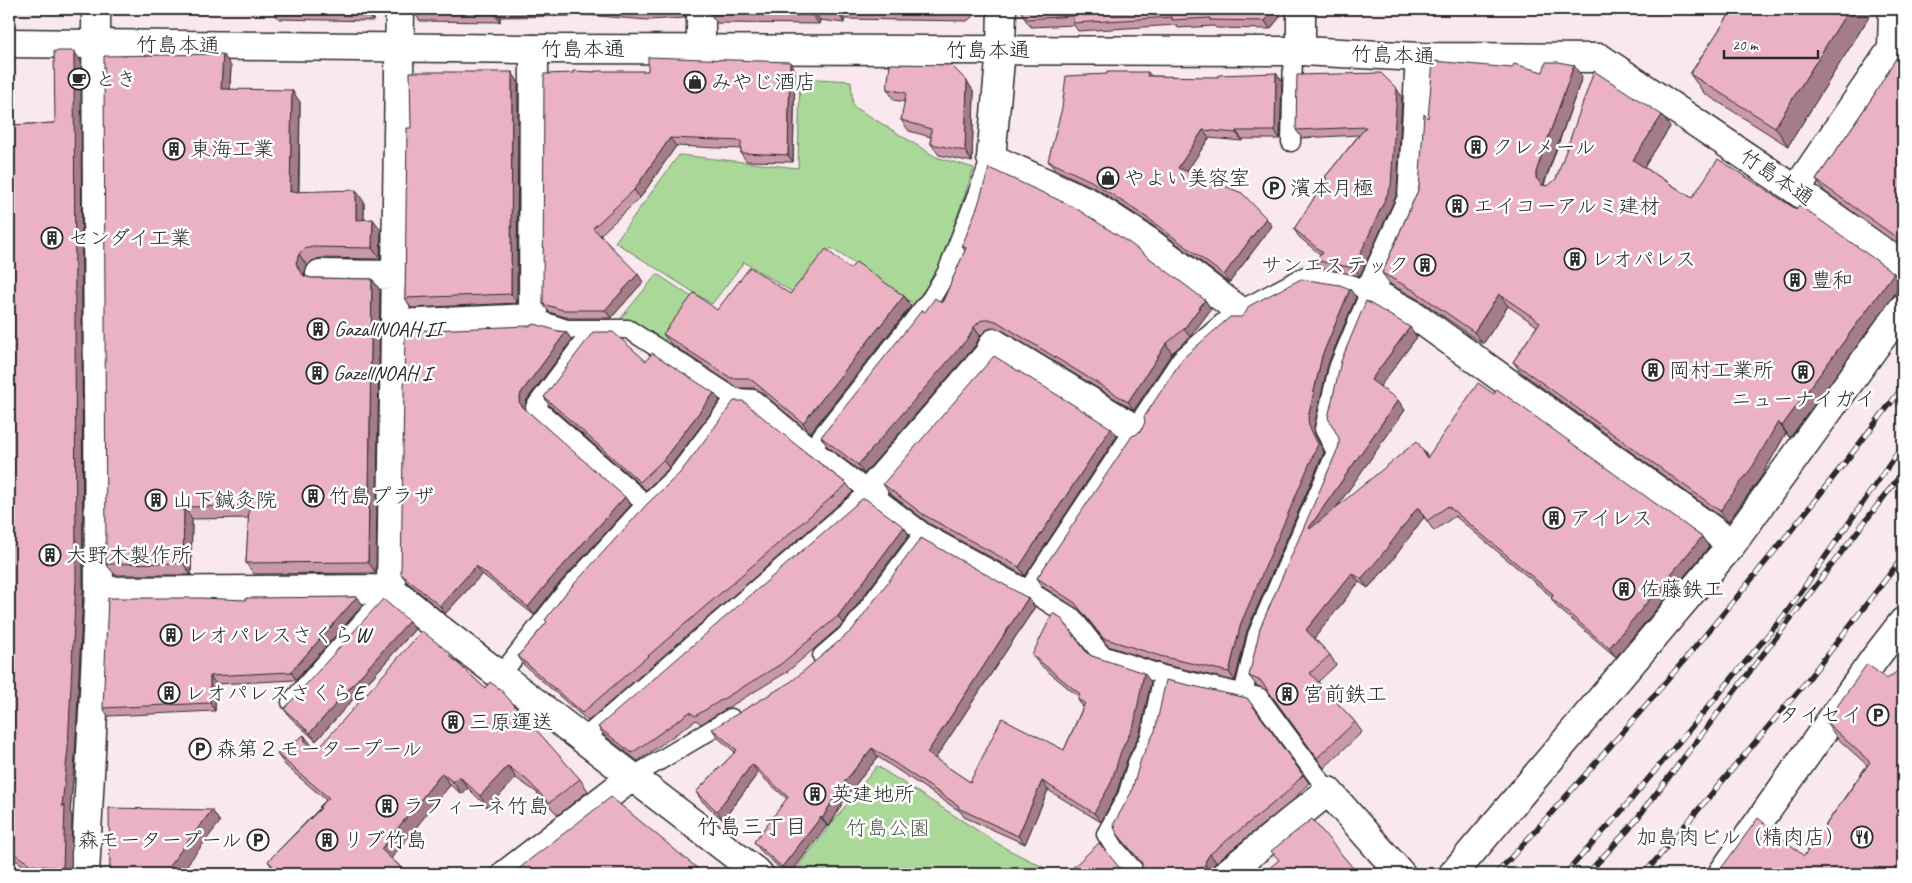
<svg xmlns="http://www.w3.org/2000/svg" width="1912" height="883" viewBox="0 0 1912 883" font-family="Caveat,'Klee One',sans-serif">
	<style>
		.green { fill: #aad898; stroke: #6a8262 }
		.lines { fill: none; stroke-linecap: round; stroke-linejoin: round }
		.service-casing { stroke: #2b2b2b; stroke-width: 21 }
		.minor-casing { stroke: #2b2b2b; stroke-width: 31 }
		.tertiary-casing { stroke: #2b2b2b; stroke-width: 31 }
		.service { stroke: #fff; stroke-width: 18 }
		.minor { stroke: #fff; stroke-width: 28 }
		.tertiary { stroke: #fff; stroke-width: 28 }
		.rail-casing { stroke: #2b2b2b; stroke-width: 5.5 }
		.rail { stroke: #fff; stroke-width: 4; stroke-dasharray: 11; stroke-linecap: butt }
		.wall { fill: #ca99a8; stroke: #2b2b2b }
		.shaded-wall { fill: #a47d88; stroke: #2b2b2b }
		.building { fill: #ebb2c3; stroke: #2b2b2b }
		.labels { text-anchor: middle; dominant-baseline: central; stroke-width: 5; stroke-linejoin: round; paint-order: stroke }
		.street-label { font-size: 21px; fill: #2b2b2b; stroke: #fff }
		.poi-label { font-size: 21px; fill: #2b2b2b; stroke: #fff; text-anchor: start }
		.park-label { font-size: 21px; fill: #515f4c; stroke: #fff }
		.neighbourhood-label { font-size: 22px; fill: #2b2b2b; stroke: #fff }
	</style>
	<rect width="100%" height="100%" fill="#f9e8ed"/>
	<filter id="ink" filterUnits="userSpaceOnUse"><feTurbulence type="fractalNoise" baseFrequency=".02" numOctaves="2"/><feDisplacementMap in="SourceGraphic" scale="10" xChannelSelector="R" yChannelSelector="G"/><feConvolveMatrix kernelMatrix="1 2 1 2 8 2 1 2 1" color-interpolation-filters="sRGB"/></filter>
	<g filter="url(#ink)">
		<path class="green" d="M800,78l51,3 2,25 83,51 38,11 -35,101 -25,35 -83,-56 -34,47 -53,-33 -32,42 -97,-62 64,-87 119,13z
			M657,274l39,26 -33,43 -46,-20z
			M877,766l128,82 52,26h-265z"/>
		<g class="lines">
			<g class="service-casing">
				<path id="service" d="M1291,142l2,-90
					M533,318l34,11h61l107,69 18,1 59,49 112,85 104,57 45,28 29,37 61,20 96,22 69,94
					M593,329l-58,78 111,97
					M812,448l120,-151 15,-25 44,-114
					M1028,590l153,-231 52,-45 72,-38 43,7 22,8 -32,77 -14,61 12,23 -79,183 -14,59
					M822,656l29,-25 73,-98
					M500,676l63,-81 83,-91 31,-29 58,-77
					M291,702l100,-113
					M583,739l286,-247
					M632,777l99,-59
					M1137,874l-21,-24 -10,-16 21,-38 10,-33 13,-26 13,-62"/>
			</g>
			<g class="minor-casing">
				<path id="minor" d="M1002,9l-1,41 -10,108 97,44 58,38 94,71
					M701,49v-40
					M1301,51v-42
					M1420,57l-8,141 -42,93 44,24 318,229
					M1796,190l96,-141 1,-40
					M320,274l76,1
					M395,324l138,-6 1,-269
					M869,492l119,-137 6,-12 141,86
					M391,589l9,-580
					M99,591l292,-2 42,35 326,250
					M85,874l14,-283 -3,-582
					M506,874l126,-97
					M1226,874l102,-83 73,83
					M1453,874l279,-330 171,-236
					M1722,874l153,-216 28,-36"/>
			</g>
			<g class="tertiary-casing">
				<path id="tertiary" d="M9,43l525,6 767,2 119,6 180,1 196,132 107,76"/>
			</g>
			<use href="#service" class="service"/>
			<use href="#minor" class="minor"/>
			<use href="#tertiary" class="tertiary"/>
			<g class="rail-casing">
				<path id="rail" d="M1496,874c143,-156 279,-318 407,-487
					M1565,874l54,-60 168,-202 116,-167
					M1587,874l42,-45 274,-357
					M1644,874l162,-192 97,-125"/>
			</g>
			<use href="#rail" class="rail"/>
		</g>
		<path class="wall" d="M271,9h103l-1,12 -94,-2z
			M413,9h274l-2,9 -37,2 -75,-6v2l-73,1v5l-80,-1 -6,-9z
			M710,9h267v4l-10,8 -123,-2v4l-24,-3 -1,4 -102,-1 -7,-9z
			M1020,9l260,8 -10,12 -54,-1 -2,-2 -36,2 -2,-3 -98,6 -4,-6 -43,2 -6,-8z
			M1733,9h141l-86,137 -84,-53 -14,-19z
			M1903,48v200l-79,-57 -8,-11 58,-85z
			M81,61l2,530 -8,167 -5,54 2,4 -1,58h-34l-28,-18v-731l46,-2z
			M231,66l-1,23 70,13 -1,90 65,10v17l17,11 -1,29 -60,-1 -8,3 -5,5 -3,8 1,2 6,2 61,1 8,11 -4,283 -122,1 -8,-11 3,-45 -57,1 -1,56h-76l-9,-11z
			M795,70l-2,92 -47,-1 -5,-8v-4l-65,-3 -36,52 -40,37 43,47 -32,36h-42l-20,-6 -6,-8 30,-231 22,-1z
			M512,72l6,10 -1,221 -106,5 -6,-10 6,-170z
			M1148,72l3,4 131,5 -2,58h-38v2l-33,-3 -22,33 85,55 -43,57 -74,-56 -58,-38 -43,-20 -6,-8z
			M1543,72l39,5 -38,108 4,1 122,-59 -26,40 48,31 202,75 8,11 -112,154 -4,-5 -25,44 -33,45 -206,-149 -9,-11 24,-36 -29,-20 -25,38 -60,-42 -33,-18 -8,-11 37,-85 9,-70z
			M887,89l87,3 -2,70 -33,-7 -8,-11v-7l-22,-6 -8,-11 4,-18 -11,-2z
			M1402,97l-5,97 -37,82 -40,-8 -6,-8 7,-5 -22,-18 -5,-8 33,-50 -2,-2 34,-42 -57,3 -6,-8z
			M962,246l243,54 6,9 -21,28 -18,16 -38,57 -132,-80 -8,-3 -8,3 -6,6 -5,10 -111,128 -37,-28 -6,-9 104,-125 17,-9 23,-52z
			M850,269l54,27 7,10 -101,127 -50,-42 -6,-3h-16l-67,-44 -8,-10 54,-24 73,-16z
			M1356,297l-28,67 -14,63 1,7 9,18 -77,179 -12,50 -69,-16 -58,-19 -27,-35 -38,-24 -6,-9 100,-144 104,-117z
			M1366,301l51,36 -37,49 25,24 -68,96 87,-55 4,6 66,-63 208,143 7,10 -93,110 -58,-49 -7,-10 1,-1 -97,-81 -21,15 -10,-14 -36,49 -20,22 -9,-6 -45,56 16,17 6,10 -18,17 37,40 7,10 -38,36 -56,-77 -12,-6 -7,-9 90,-230z
			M558,331l8,1 6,8 -46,61 -1,8 106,96 -76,83 -21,27 -52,-41 -37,40 -38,-32 -6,-8z
			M646,361l74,40 -51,67 -23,22 -97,-85 -5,-8z
			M1117,436l-92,140 -95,-52 -41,-31 -6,-9z
			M800,448l47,36 6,8 -265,229 -64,-56 -6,-9 29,-34 -2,-2z
			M904,527l5,8 -66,89 -56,48 -86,52 -5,-4 -58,41 -34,-26 -6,-8z
			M357,597l6,8 -67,75 -80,4 -1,27 -107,5 -5,-8 143,-108z
			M1028,598l7,9 -100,152 35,23 94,-32 19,-43 -5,-7 1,-3 -40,-33 -7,-9 55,-2 5,3 59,26 -11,51 -13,27 -10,32 -16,30 -53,-32 -23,54 -61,-27 -3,-5 -83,-55 -31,38 -18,32 -2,-1 -37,48h-4l-26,-24 -6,-8 33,-43 -29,-26 -35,47 -21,-19 -6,-9 39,-40 -17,-14 -6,-9z
			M1903,615v19l-6,-9z
			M415,629l-99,112 -26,-24 -6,-8z
			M451,654l6,8 123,117 8,12 -30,24 -22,-23 -20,-14 -28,30 -20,-20 -6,6 -12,-9 -59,73 17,16h-131l-9,-13 52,-53 -1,-1 7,-7 -40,-34 -9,-12 35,-8 6,1z
			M1887,679l16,195 -99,-18 63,-91 -30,-27 -11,-16z
			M1247,698l62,85 -17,18 -76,61 -4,6 -1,5 -1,1h-73h2l3,-5v-4l-17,-21 -12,-19z
			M697,868l4,6h-188z"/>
		<path class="shaded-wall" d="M365,9h9l-1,12 -8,-11z
			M494,9l6,8v5l-6,-9z
			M568,9h1l4,5v2z
			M679,9h8l-2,9z
			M1274,9h6v8l-10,12 -5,-8z
			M1849,9h25l-86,137 -13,-19z
			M838,10l6,9v4l-6,-10z
			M813,11l7,9 -1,4 -6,-9z
			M74,51l7,10 2,530 -8,167 -5,54 2,4 -1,58h-3l-5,-6 -1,-62z
			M223,54l8,12 -2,34 -8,-11z
			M790,62l5,8 -2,92 -5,-7z
			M1574,65l8,12 -38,106v6l-8,-11v-6z
			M512,72l6,10 -1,221 -6,-9z
			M1276,73l6,8 -2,58 -5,-8z
			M967,81l7,11 -2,70 -7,-11z
			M1397,89l5,8 -5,97 -37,82 -6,-8z
			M292,90l8,12 -2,102 -8,-12z
			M1662,115l8,12 -29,45 -8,-12z
			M1203,130l6,8 -25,38 -6,-8z
			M1236,131l6,8v2l-6,-8z
			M670,138l6,8 -36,52 -6,-8z
			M356,190l8,12v30l-8,-12z
			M1266,218l6,8 -43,57 -5,-8z
			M373,219l8,11 -1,29 -8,-11z
			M299,254l8,12 -3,8 3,8 -8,-12 -3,-7z
			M1894,273l8,11 -112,154 -8,-12z
			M638,274l5,8 -32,36 -6,-8z
			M372,279l8,11 -4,283 -8,-11z
			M1350,289l6,8 -28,67 -14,63 1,7 9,18 -77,179 -12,50 -6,-9 12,-49 67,-205 14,-62z
			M1499,294l9,12 -25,38 -9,-12z
			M904,296l7,10 -101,127 -7,-10z
			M1205,300l6,9 -21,28 -6,-8z
			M974,327l6,9 -5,10 -111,128 -6,-9z
			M1410,327l7,10 -39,52 -7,-9z
			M566,332l6,8 -46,61 -1,9 -6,-8 2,-9z
			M1166,344l6,9 -38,57 -6,-8z
			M714,393l6,8 -51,67 -6,-8z
			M1398,400l7,10 -90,128 -6,-10z
			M1778,422l8,11 -25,44 -33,45 -8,-11z
			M1111,428l6,8 -92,140 -6,-9z
			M625,497l6,8 -76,83 -21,27 -6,-8 22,-27z
			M184,507l8,12 -1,56 -8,-12z
			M1418,507l6,10 -36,49 -20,22 -7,-9z
			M904,527l5,8 -66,89 -5,-8z
			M1702,537l7,10 -93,110 -7,-9z
			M476,566l6,8 -37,40 -5,-8z
			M1352,573l7,9 -46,58 -7,-10z
			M357,597l6,8 -67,75 -5,-8z
			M1028,598l7,9 -102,155 -6,-9z
			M409,621l6,8 -99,112 -6,-8z
			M1144,673l7,9 -11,51 -13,27 -10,32 -16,30 -7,-9z
			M210,676l6,8 -1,27 -5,-8z
			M304,735l9,12v6l-8,-12z
			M872,748l6,9 -31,38 -18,32 -7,-8 19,-33z
			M752,764l6,9 -35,47 -6,-9z
			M508,766l8,12 -28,30 -8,-12z
			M442,773l8,12 -61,76 -8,-12z
			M459,776l9,12 -6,6 -9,-12z
			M1042,781l6,9 -23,54 -7,-8z
			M212,810l8,12 -40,52h-17z
			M821,817l6,9 -37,48h-3l-5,-7z
			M1210,854l6,8 -4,6 -1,5 -6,-8 1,-5z"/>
		<path class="building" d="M319,9h46v1z
			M413,9h81v4l-80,-1z
			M616,9h62l-36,2z
			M710,9h254l-4,3 -122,-2v3l-25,-2v4l-103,-1z
			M1020,9h254l-9,12 -55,-1v-2l-38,2v-3l-99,6v-7l-48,3z
			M1733,9h116l-74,118 -85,-53z
			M1903,48v194l-87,-62 58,-85 17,-29z
			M54,51h20l2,529 -8,168 -6,58h3l-2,62 -32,-3 -22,-15v-725l46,-2z
			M223,54l-2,35 71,1 -2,102 66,-2v30l17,-1 -1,29 -60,-1 -8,2 -5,5 -3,9 3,7 5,6 7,2 61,1 -4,283 -122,1 3,-57 -65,1 -1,56 -77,1 -2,-508z
			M648,57l142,5 -2,93 -47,-2v-12l-71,-3 -36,52 -41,38 45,46 -33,36h-42l-20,-6 1,-230 29,-1v-2l22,1v-1h53z
			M1433,61l79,7 2,-4 29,8 3,-10h12l16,3 -38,107v6l6,7 6,1 8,-7 38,-108 68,44 -29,45 59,38 26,-39 78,50 3,-4 95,68 -112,153 -4,-4 -25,44 -33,45 -207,-149 27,-40 -41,-28 -25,38 -59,-41 -33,-18 37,-85 5,-74 4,4z
			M890,64l61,1 16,16 -2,70 -34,-7v-15l-30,-9 5,-27 -19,-4z
			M410,72h102l-1,222 -106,4 2,-170h4z
			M1107,72h41l-1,4 71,1 1,-2 57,-2 -1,58h-39v2l-33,-3 -25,38 64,25 24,25 -42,57 -75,-56 -58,-38 -43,-20 14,-53 4,-32 41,-2z
			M1381,73l16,16 -6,97 -37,82 -40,-8 9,-7 -29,-24 33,-51 -2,-1 41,-50 -70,3 1,-55z
			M989,168l85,39 57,37 74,56 -21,29 -18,15 -38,58 -132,-81 -8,-2 -8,2 -6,6 -5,10 -111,128 -37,-28 101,-127 3,2 10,-14 7,5 24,-55 -4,-2 16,-41z
			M826,249l24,20 6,-7 48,34 -101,127 -50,-42 -6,-3h-16l-68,-44 31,-41 23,17 33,-43 40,27z
			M1301,279l39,6 10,4 -28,67 -14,62 1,8 9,18 -77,179 -12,49 -69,-16 -57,-18 -28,-35 -38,-25 95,-142 5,-2 5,-5 3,-7 -1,-5 39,-59 47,-41h11l5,-5 3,-6z
			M1366,301l44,26 -39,53 27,20 -89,128 1,1 107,-88 10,17 51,-75 16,11 3,-5 205,148 -93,111 -58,-50 3,-3 -106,-89 -21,15 -9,-14 -37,49 -20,23 -9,-6 -46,57 24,25 -20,18 45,49 -38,36 -56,-77 -12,-5 11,-48 79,-182v-8l-11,-20 13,-57z
			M535,324l23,7 8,1 -45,61 -2,9 4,5 102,90 -75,83 -22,27 -52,-41 -36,40 -39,-32 4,-243 123,-5z
			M593,332h20l33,29 6,-8 62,40 -51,67 -23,22 -96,-85z
			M994,356l117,72 -92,139 -95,-52 -41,-31z
			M734,401h9l57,47 47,36 -265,229 -64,-57 29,-34 -2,-2 20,-26 83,-91 32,-30z
			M862,499h4l38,28 -66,89 -57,48 -86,52 -5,-4 -58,41 -34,-26z
			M921,538l107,60 -101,155 43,29 32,-64 62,32 21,-47 -7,-3 2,-6 -48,-39 21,-42 7,4 27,36 5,3 52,17 -10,52 -13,26 -10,32 -17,30 -52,-32 -24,55 -60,-28 1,-2 -87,-58 -31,38 -19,33 -1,-2 -39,50 -28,-25 34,-45 -36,-33 -35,47 -21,-19 41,-42 -25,-21 80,-48 60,-51z
			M357,597l-66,75 -81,4v27l-107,5 5,-110h93l45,2v-2z
			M383,599l26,22 -99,112 -26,-24z
			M1903,615v16l-6,-6z
			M422,631l29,23 -1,2 35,32 5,-6 10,7 80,90 -31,24 -22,-23 -19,-14 -28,30 -21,-20 -6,6 -11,-9 -61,76 27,25h-128l-12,-13 53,-53 -2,-1 10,-9 -52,-44 27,-19 1,6 3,4 10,2 4,-3z
			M1867,664l20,15 16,-12v207h-186l41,-56 46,38 66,-94 -44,-40z
			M1166,680l81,18 56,77 -17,18 -76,61 -4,6 -1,5 -10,9h-58h2l3,-5v-6l-23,-27 -5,-8 2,-1 -3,-2 18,-32 10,-34 14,-28z
			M611,797l86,71 -6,6h-178l15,-13z
			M109,808l103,2 -49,64h-53z
			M1312,819l46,55h-96l17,-14 -8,-9z
			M1099,843l25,30 3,1h-61z"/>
	</g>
	<defs>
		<g id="cafe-ring" transform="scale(1.125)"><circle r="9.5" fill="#fff" stroke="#2b2b2b" stroke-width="1.5"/><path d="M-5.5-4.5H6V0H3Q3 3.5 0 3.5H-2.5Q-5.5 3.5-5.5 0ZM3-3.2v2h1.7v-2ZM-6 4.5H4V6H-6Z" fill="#2b2b2b"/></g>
		<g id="shop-ring" transform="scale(1.125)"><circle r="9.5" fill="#fff" stroke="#2b2b2b" stroke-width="1.5"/><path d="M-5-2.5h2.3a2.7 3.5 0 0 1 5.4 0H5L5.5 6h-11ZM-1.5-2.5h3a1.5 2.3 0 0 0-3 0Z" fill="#2b2b2b"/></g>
		<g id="building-ring" transform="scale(1.125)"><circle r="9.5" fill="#fff" stroke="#2b2b2b" stroke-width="1.5"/><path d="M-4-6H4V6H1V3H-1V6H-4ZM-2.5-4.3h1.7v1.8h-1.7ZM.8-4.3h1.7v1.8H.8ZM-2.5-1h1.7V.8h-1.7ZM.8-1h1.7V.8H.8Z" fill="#2b2b2b"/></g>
		<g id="parking-ring" transform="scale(1.125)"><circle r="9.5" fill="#fff" stroke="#2b2b2b" stroke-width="1.5"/><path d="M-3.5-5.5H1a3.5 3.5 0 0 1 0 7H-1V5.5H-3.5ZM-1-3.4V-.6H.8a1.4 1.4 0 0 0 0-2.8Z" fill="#2b2b2b"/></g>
		<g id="restaurant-ring" transform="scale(1.125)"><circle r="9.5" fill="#fff" stroke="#2b2b2b" stroke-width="1.5"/><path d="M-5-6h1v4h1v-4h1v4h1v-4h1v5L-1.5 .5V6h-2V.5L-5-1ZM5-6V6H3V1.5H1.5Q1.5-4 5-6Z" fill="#2b2b2b"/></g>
	</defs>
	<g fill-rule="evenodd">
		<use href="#cafe-ring" x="79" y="79"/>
		<use href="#shop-ring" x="695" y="82"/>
		<use href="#building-ring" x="1476" y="147"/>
		<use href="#building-ring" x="174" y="149"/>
		<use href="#shop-ring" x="1108" y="178"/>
		<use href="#parking-ring" x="1274" y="188"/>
		<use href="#building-ring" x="1457" y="206"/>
		<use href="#building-ring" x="52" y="238"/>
		<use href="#building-ring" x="1575" y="259"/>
		<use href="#building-ring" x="1425" y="265"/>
		<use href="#building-ring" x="1795" y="280"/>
		<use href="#building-ring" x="318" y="329"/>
		<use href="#building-ring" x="1653" y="370"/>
		<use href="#building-ring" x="1803" y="372"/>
		<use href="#building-ring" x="317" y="373"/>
		<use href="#building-ring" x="313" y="496"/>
		<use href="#building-ring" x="156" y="500"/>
		<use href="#building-ring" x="1554" y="518"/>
		<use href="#building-ring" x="50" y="555"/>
		<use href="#building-ring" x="1624" y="589"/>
		<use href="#building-ring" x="171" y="635"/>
		<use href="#building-ring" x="169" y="693"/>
		<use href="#building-ring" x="1287" y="694"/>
		<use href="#parking-ring" x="1878" y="715"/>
		<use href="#building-ring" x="453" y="722"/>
		<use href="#parking-ring" x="200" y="749"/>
		<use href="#building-ring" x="815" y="794"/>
		<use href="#building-ring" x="387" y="806"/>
		<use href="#restaurant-ring" x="1862" y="837"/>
		<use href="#parking-ring" x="258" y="840"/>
		<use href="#building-ring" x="327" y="840"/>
	</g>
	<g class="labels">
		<g class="street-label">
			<text transform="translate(178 45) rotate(1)">竹島本通</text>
			<text x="583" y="49">竹島本通</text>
			<text x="988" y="50">竹島本通</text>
			<text transform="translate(1393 55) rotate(2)">竹島本通</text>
			<text transform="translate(1777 177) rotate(34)">竹島本通</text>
		</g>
		<g class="poi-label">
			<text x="95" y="79">とき</text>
			<text x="711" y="82">みやじ酒店</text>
			<text x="1492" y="147">クレメール</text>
			<text x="190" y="149">東海工業</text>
			<text x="1124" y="178">やよい美容室</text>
			<text x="1290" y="188">濱本月極</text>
			<text x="1473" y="206">エイコーアルミ建材</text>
			<text x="68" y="238">センダイ工業</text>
			<text x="1591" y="259">レオパレス</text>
			<text x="1409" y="265" text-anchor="end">サンエステック</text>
			<text x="1811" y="280">豊和</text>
			<text x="334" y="329">GazallNOAH II</text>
			<text x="1669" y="370">岡村工業所</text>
			<text x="333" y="373">GazellNOAH I</text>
			<text x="1803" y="399" text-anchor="middle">ニューナイガイ</text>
			<text x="329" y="496">竹島プラザ</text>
			<text x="172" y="500">山下鍼灸院</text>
			<text x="1570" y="518">アイレス</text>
			<text x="66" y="555">大野木製作所</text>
			<text x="1640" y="589">佐藤鉄工</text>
			<text x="187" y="635">レオパレスさくらW</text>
			<text x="185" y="693">レオパレスさくらE</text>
			<text x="1303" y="694">宮前鉄工</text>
			<text x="1862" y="715" text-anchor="end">タイセイ</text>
			<text x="469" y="722">三原運送</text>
			<text x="216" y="749">森第２モータープール</text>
			<text x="831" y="794">英建地所</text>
			<text x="403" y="806">ラフィーネ竹島</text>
			<text x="1846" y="837" text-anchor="end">加島肉ビル（精肉店）</text>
			<text x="242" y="840" text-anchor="end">森モータープール</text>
			<text x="343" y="840">リブ竹島</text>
		</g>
		<g class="park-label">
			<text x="888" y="828">竹島公園</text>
		</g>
		<g class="neighbourhood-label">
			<text x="752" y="827">竹島三丁目</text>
		</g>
	</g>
	<rect width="1912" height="883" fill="none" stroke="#fff" stroke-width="30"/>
	<rect x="15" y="15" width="1882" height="853" fill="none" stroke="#2b2b2b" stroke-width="2" filter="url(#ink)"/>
	<path d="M1724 50v8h94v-8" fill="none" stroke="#2b2b2b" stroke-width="2.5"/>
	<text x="1732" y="50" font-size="15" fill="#2b2b2b" stroke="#ffffff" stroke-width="4" paint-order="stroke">20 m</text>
</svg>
